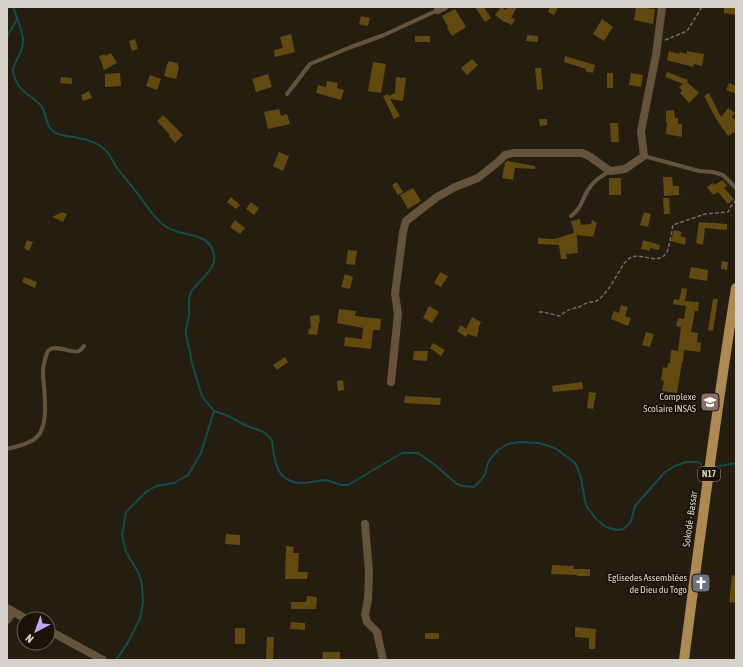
<svg xmlns="http://www.w3.org/2000/svg" width="743" height="667" viewBox="0 0 743 667" font-family="'Asap Condensed',sans-serif">
	<style>
		.lines { fill: none; stroke-linecap: round; stroke-linejoin: round }
		.stream { stroke: #124e4f; stroke-width: 2 }
		.building { fill: #624910 }
		.path { stroke: #736e62; stroke-width: 1.5; stroke-dasharray: 4 2; stroke-linecap: butt }
		.lane { stroke: #65543b; stroke-width: 4 }
		.street { stroke: #65543b; stroke-width: 8 }
		.primary { stroke: #ae8954; stroke-width: 10 }
		.labels { text-anchor: middle; dominant-baseline: central; stroke-width: 3.5; stroke-linejoin: round; paint-order: stroke }
		.shield { fill: #1a1408; stroke: #9e998f; stroke-width: 1 }
		.shield-label { font-size: 9px; font-weight: bold; fill: #d6d2c9 }
		.poi-label { font-size: 10px; fill: #d6d2c9; stroke: #1a1408; text-anchor: end }
		.street-label { font-size: 10px; fill: #d6d2c9; stroke: #1a1408 }
	</style>
	<rect width="100%" height="100%" fill="#241d10"/>
	<g class="lines">
		<path class="stream" d="M13,7c3,8 11,27 10,35 -1,21 -19,20 -4,44 6,9 19,13 24,23 5,10 2,20 15,25 2,1 6,1 8,2 14,2 29,4 39,14 5,4 7,10 10,15 7,10 15,19 23,29 7,10 16,24 27,32 3,2 7,4 11,5 15,6 34,3 38,24 3,14 -16,26 -23,37 -4,7 -1,17 -2,24 -1,6 -4,12 -3,18 1,9 5,17 5,26l11,36 12,15 12,4 21,11 17,6 8,8c2,20 4,43 30,43 7,0 14,-2 22,-3 6,0 12,4 18,5 2,0 4,0 6,0l54,-32h16l17,12 22,19 5,2 12,1 8,-8 3,-5 3,-11 3,-5 7,-8 10,-6 11,-2 20,1 16,5 19,14 3,5 4,11 4,23 2,6 3,4 7,9 9,7 11,3 6,-1 4,-3 4,-5 4,-15 30,-34 10,-6 11,-4h12l3,2
			M7,37l10,-18
			M720,466l16,-3
			M116,660l11,-16 13,-25 3,-17 -1,-18 -4,-12 -12,-20 -4,-17 4,-23 20,-20 10,-6 18,-3 14,-8 13,-22 13,-42"/>
	</g>
	<path class="building" d="M475,7h9l7,11 -6,4z
		M501,7l5,3 2,-3h9l-6,11 4,1 -3,6 -9,-4 -8,-6z
		M550,7h8l-4,8 -6,-3z
		M636,7l19,2 -2,15 -19,-4z
		M724,7h12v8l-12,-2z
		M455,9l11,18 -14,9 -5,-8 1,-1 -6,-11z
		M361,16l9,2 -2,8 -9,-2z
		M602,19l11,8 -9,14 -11,-7z
		M291,34l4,18 -20,5 -1,-7 9,-2 -3,-11z
		M527,35l11,1v6l-12,-1z
		M415,36h15v6h-15z
		M135,39l3,10 -6,2 -3,-10z
		M669,51l10,3 1,-2 7,2v-3l17,3 -2,12 -8,-2 -1,3 -26,-7z
		M111,53l6,10 -13,7 -5,-14 6,-2v2z
		M565,56l30,9 -2,8 -8,-2 1,-2 -22,-7z
		M472,59l6,6 -11,10 -6,-7z
		M169,61l9,2v3l1,1 -3,12 -12,-3 3,-12h1z
		M373,62l13,2 -5,29 -13,-2z
		M535,68h6l2,21 -6,1z
		M667,72l21,8 -1,2 12,11 -10,10 -9,-10 2,-3 -3,-3 4,-3 -18,-7z
		M120,73l1,13 -16,1v-13z
		M607,73h6v15h-6z
		M631,73l12,2 -2,12 -12,-2z
		M268,74l4,13 -16,5 -4,-13z
		M150,75l11,4 -4,11 -11,-4z
		M61,77l11,1v6l-12,-1z
		M396,77l10,1 -3,23 -13,-2 10,17 -6,3 -11,-23 5,-2 1,2 6,-3z
		M327,81l11,2 -1,5 7,2 -3,10 -25,-7 2,-8 8,2z
		M729,83l7,3v8l-10,-4z
		M89,91l3,7 -9,3 -2,-6z
		M709,93l12,24 7,-9 7,5 -3,4 4,4v10l-8,5 -12,-17 -12,-23z
		M279,109l2,7 6,-2 3,10 -22,5 -4,-17z
		M674,110l1,8h3v6h4v13l-16,-3 1,-11h-1v-12z
		M163,115l20,20 -8,8 -6,-7 1,-1 -13,-14z
		M539,119h8v6l-7,1z
		M610,123h8l1,19h-8z
		M279,152l10,4 -6,15 -10,-5z
		M507,161l28,5v3l-20,-1 -2,12 -11,-2 3,-15z
		M663,177h9l1,9h6v9l-15,1z
		M609,178h12v17h-12z
		M723,180l4,6 -3,2 10,11 -6,5 -10,-12 -5,3 -6,-8 6,-4 1,2z
		M397,182l6,10 -5,3 -6,-10z
		M413,188l8,13 -13,8 -8,-14z
		M231,197l9,8 -4,4 -9,-7z
		M663,198h6l1,16h-6z
		M251,202l8,6 -5,7 -8,-6z
		M62,212l5,2 -4,8 -11,-5z
		M644,212l7,2 -3,13 -8,-2z
		M580,219l1,6 10,-1 1,-4 5,3 -4,14 -16,-2 1,18 -12,1 1,5h-6l-2,-14 -21,-1v-6l16,1 20,-6 -3,-12z
		M235,220l10,8 -5,6 -10,-7z
		M699,222l28,2v6l-22,-2 -2,17 -7,-2z
		M674,230l8,2 -2,4 6,2 -1,7 -14,-4z
		M27,240l6,2 -4,9 -5,-3z
		M643,240l17,5 -1,5 -9,-2v3l-9,-2z
		M348,250l9,1 -2,14 -9,-1z
		M722,261l6,1 -1,8 -6,-1z
		M691,267l17,3 -1,11 -18,-3z
		M440,272l8,4 -7,11 -7,-4z
		M345,274l8,3 -3,12 -9,-2z
		M24,277l13,5 -2,6 -13,-6z
		M682,288l5,1 -2,12 14,1 -1,9h-3l-4,21 7,1 -1,9 4,1 -1,9 -16,-2 -1,12h-1l-5,31 -15,-2 2,-10 -3,-1 2,-13 4,1 1,-5h2l1,-13 7,1 3,-24 -5,-1 2,-8 6,1 2,-13 -13,-2 1,-5 5,1z
		M713,299h5l-5,32 -5,-1z
		M621,305l7,2 -3,9 6,2 -3,8 -17,-7 3,-8 5,2z
		M429,306l10,6 -7,11 -9,-5z
		M339,309l17,2 -1,5 26,3 -1,11h-7l-2,19 -27,-3 1,-9 17,2 1,-11 -26,-5z
		M319,315l1,7h-1l-2,13 -9,-1 1,-6 2,1 -1,-13z
		M472,317l9,5 -3,7h1l-2,8 -9,-3 -2,3 -9,-6 4,-6 5,4z
		M646,332l8,2 -4,13 -8,-2z
		M433,343l12,7 -4,6 -11,-8z
		M414,351h14l-1,10 -14,-1z
		M285,357l3,5 -11,8 -4,-5z
		M343,380l1,10 -6,1 -1,-10z
		M582,382l1,7 -30,3 -1,-6z
		M589,392l7,1 -3,16 -6,-1z
		M405,396l36,2 -1,7 -36,-2z
		M226,534l14,1v10l-15,-1z
		M286,546l8,1 -1,6h6l-1,19h10l-1,7h-22z
		M552,565l22,1 -1,3h17v7h-13v-1l-26,-1z
		M732,575l4,1v27l-7,-1z
		M307,596l10,1 -1,12h-25v-7h15z
		M291,622l14,1v7l-15,-1z
		M575,627l21,2 -1,20h-6v-11l-14,-1z
		M235,628h10v16h-10z
		M425,633h14v6h-14z
		M267,637h7l-1,23h-7z
		M323,652h17v8h-18z"/>
	<g class="lines">
		<path class="path" d="M665,40l22,-9 15,-24
			M539,312h4l17,4c6,-6 11,-7 19,-9 2,-1 5,-3 8,-4 4,-2 8,0 11,-3 10,-8 16,-20 22,-30 3,-5 5,-9 10,-12 10,-7 29,9 37,-6 2,-5 5,-21 6,-27l32,-11 23,-2 3,-6 3,-3 2,-4"/>
		<path class="lane" d="M287,94l23,-30 41,-17 33,-12 54,-25
			M644,156l55,15 14,1 10,3 13,13
			M571,216c12,-9 10,-16 17,-26 5,-9 14,-14 22,-19
			M7,449c9,-2 18,-4 26,-9 16,-9 12,-39 11,-54 -1,-8 -2,-15 0,-22 1,-4 2,-11 5,-14 7,-6 23,4 30,1 2,-1 4,-4 5,-5"/>
		<path class="street" d="M438,10l6,-3
			M391,382l7,-68 -3,-20 8,-62 3,-11 31,-24 18,-10 23,-9 21,-17 6,-6 8,-2h69l7,3 21,15 15,-2 19,-13 -3,-25 15,-76 6,-48
			M365,524l4,48 -1,27 -3,16 2,7 10,10 6,28
			M7,608l19,11
			M7,620l6,-8
			M48,630l55,30"/>
		<path class="primary" d="M684,660c16,-124 32,-249 52,-372"/>
	</g>
	<defs>
		<g id="school-square" transform="scale(1)"><rect x="-9" y="-9" width="18" height="18" rx="4" fill="#8d6e63" stroke="#1a1408"/><path d="M0-5L7-2L0 1L-7-2ZM-4 1L0 2.5L4 1V4Q0 6-4 4Z" fill="#fff"/></g>
		<g id="church-square" transform="scale(1)"><rect x="-9" y="-9" width="18" height="18" rx="4" fill="#6b7280" stroke="#1a1408"/><path d="M-1.2-6h2.4v3.5h3.3v2.4h-3.3V6h-2.4V-.1h-3.3v-2.4h3.3Z" fill="#fff"/></g>
	</defs>
	<g fill-rule="evenodd">
		<use href="#school-square" x="710" y="402"/>
		<use href="#church-square" x="701" y="583"/>
	</g>
	<g class="labels">
		<rect class="shield" x="698" y="467" width="22" height="14" rx="3"/>
		<g class="shield-label">
			<text x="709" y="474">N17</text>
		</g>
		<g class="poi-label">
			<text x="696" y="396">Complexe<tspan x="696" dy="12">Scolaire INSAS</tspan></text>
			<text x="687" y="577">Eglisedes Assemblées<tspan x="687" dy="12">de Dieu du Togo</tspan></text>
		</g>
		<g class="street-label">
			<text transform="translate(690 519) rotate(-82)">Sokodé - Bassar</text>
		</g>
	</g>
	<rect width="743" height="667" fill="none" stroke="#d6d2c9" stroke-width="16"/>
	<g transform="translate(36 631) rotate(221)"><circle r="19" fill="#1a1408" stroke="#656055"/>
	<path d="M0-3L7 15L0 10L-7 15Z" fill="#c5a6f0"/>
	<text y="-6" font-size="11" font-weight="bold" text-anchor="middle" fill="#d6d2c9">N</text>
	</g>
</svg>
